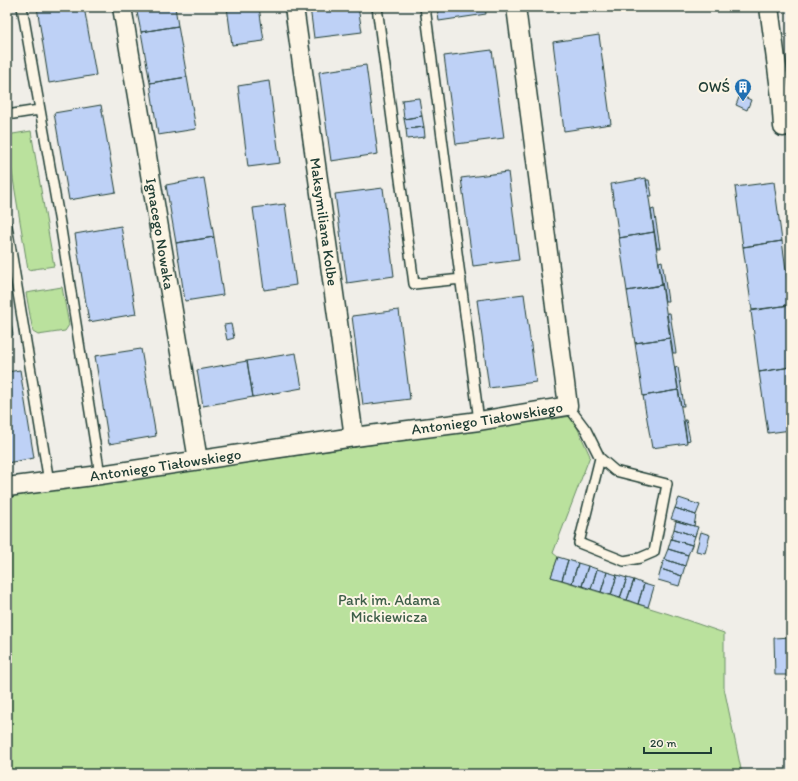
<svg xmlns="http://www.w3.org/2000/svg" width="798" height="781" viewBox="0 0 798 781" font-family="Itim,sans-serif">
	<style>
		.green { fill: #bae19d; stroke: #6c8f68 }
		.building { fill: #bed1f6; stroke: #1f3d34 }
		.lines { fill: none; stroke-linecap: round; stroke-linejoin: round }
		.service-casing { stroke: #1f3d34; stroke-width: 12 }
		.minor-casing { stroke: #1f3d34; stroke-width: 21 }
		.service { stroke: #fcf5e5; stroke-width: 9 }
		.minor { stroke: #fcf5e5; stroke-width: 18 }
		.labels { text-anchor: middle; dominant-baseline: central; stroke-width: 4; stroke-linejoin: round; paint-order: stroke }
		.poi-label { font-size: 15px; fill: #1f3d34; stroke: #fcf5e5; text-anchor: end }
		.street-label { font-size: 15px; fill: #1f3d34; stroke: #fcf5e5 }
		.park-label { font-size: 15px; fill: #3e5e49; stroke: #fcf5e5 }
	</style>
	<rect width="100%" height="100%" fill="#f0eee8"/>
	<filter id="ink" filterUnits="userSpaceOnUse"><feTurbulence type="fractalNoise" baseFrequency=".025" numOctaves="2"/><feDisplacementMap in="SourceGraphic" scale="8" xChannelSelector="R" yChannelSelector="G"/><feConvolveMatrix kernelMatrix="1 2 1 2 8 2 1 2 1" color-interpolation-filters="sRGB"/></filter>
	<g filter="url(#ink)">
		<path class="green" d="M31,131l23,135 -26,4 -21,-128v-7z
			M62,287l7,38 -4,6 -27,4 -5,-3 -7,-39z
			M572,416l18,40 -37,97 5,4 -7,20 118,37 55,19v55l18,86h-735v-277z"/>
		<path class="building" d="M37,7h47l12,68 -47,8z
			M136,7h39l3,19 -37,6z
			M227,7h32l5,34 -32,4z
			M310,7h48l4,25 -48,6z
			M437,7h48l1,7 -47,7z
			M178,26l9,51 -37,6 -9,-51z
			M599,35l12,89 -47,7 -11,-89z
			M492,50l12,88 -48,6 -12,-88z
			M366,65l12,89 -47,7 -12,-89z
			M187,77l9,52 -38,6 -8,-52z
			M269,81l11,82 -32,4 -10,-81z
			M740,95l11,5 -4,10 -11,-5z
			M419,98l3,18 -18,3 -2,-19z
			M101,105l15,87 -47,8 -15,-87z
			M422,116l2,11 -18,2 -2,-10z
			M424,127l1,10 -18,2 -1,-10z
			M508,172l11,88 -46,6 -12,-88z
			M204,178l10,59 -38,6 -10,-58z
			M646,178l8,54 -35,6 -8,-54z
			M646,180h3l3,16h-3z
			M774,182l8,59 -39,6 -8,-60z
			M383,188l11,88 -47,7 -12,-89z
			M285,204l11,81 -32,5 -11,-82z
			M654,209l6,39h-3l-6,-38z
			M121,226l15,88 -47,8 -14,-88z
			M654,232l8,53 -35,6 -8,-53z
			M214,237l9,58 -38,6 -9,-58z
			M782,241l9,64 -39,5 -9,-63z
			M662,261l6,40h-3l-6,-39z
			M662,285l8,53 -35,5 -8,-52z
			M524,294l12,88 -47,6 -12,-88z
			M7,300l6,35 -6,1z
			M788,305l3,23v39l-32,5 -8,-61z
			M399,310l11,89 -47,6 -11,-89z
			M667,313h3l6,40h-3z
			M231,324l3,14 -7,2 -3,-15z
			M670,338l8,52 -35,6 -8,-53z
			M141,349l15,87 -47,8 -14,-88z
			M296,353l6,35 -49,9 -6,-36z
			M247,361l6,36 -50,9 -6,-36z
			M678,367l6,39h-3l-6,-38z
			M791,367v63l-23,3 -9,-61z
			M20,370l14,88 -27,5v-91z
			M678,390l9,53 -35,5 -9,-52z
			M684,420h2l4,20 -3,1z
			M679,498l21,7 -4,10 -21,-7z
			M675,508l21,7 -2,11 -23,-7z
			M676,521l22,6 -3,9 -21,-7z
			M674,529l21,7 -3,9 -21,-6z
			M701,532l9,3 -5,18 -9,-2z
			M671,539l21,6 -4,10 -20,-6z
			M668,549l20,6 -3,11 -21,-7z
			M558,557l10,3 -6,20 -11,-3z
			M664,559l21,7 -3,10 -21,-7z
			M568,560l10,3 -6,20 -10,-3z
			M578,563l10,3 -6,20 -10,-3z
			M588,566l9,3 -6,20 -9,-3z
			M597,569l10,3 -6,20 -10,-3z
			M661,569l21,7 -3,10 -21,-6z
			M607,572l10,3 -6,20 -10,-3z
			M617,575l10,3 -7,20 -9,-3z
			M627,578l7,2 -7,20 -7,-2z
			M634,580l10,4 -6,20 -11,-4z
			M644,584l10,3 -6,20 -10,-3z
			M791,637v38h-16l-1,-37z"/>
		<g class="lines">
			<g class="service-casing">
				<path id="service" d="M22,7l39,222 39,246
					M377,7l37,277 47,-5
					M425,7l54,414
					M7,115l32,-5
					M7,226l42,256
					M568,406l18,24 14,28 -21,85 45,18 16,-3 14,-6 13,-68 -52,-13 -15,-13"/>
			</g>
			<g class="minor-casing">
				<g id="minor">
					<path id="s1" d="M122,7l76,453"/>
					<path id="s2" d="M294,7l60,430"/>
					<path d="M769,7l12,90 2,30"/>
					<path id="s3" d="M7,487l93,-12 254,-38 125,-16 89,-15 -52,-399"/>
				</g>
			</g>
			<use href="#service" class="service"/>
			<use href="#minor" class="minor"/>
		</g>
	</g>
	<defs>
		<g id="building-pin" transform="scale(0.9)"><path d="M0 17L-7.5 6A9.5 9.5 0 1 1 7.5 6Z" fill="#1f6fb2" stroke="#fcf5e5"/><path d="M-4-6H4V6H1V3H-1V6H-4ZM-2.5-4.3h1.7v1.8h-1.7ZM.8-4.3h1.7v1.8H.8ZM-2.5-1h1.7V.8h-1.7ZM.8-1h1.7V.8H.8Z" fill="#fff"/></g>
	</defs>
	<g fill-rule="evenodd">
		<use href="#building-pin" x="743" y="87"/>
	</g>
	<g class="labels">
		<g class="poi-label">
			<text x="730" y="87">OWŚ</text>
		</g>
		<g class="street-label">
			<text stroke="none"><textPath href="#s2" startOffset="217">Maksymiliana Kolbe</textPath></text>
			<text stroke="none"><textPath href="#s1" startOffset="230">Ignacego Nowaka</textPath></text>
			<text stroke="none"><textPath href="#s3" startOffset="485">Antoniego Tiałowskiego</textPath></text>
			<text stroke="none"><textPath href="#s3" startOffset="160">Antoniego Tiałowskiego</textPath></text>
		</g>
		<g class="park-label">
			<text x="389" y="600">Park im. Adama<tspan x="389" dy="17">Mickiewicza</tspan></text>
		</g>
	</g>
	<rect width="798" height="781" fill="none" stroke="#fcf5e5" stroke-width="24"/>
	<rect x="12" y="12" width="774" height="757" fill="none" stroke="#1f3d34" stroke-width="1.5" filter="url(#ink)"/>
	<path d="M644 747v6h67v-6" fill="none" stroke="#1f3d34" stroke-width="2"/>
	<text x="650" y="747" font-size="12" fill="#1f3d34" stroke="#fcf5e5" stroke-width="3" paint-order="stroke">20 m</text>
</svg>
